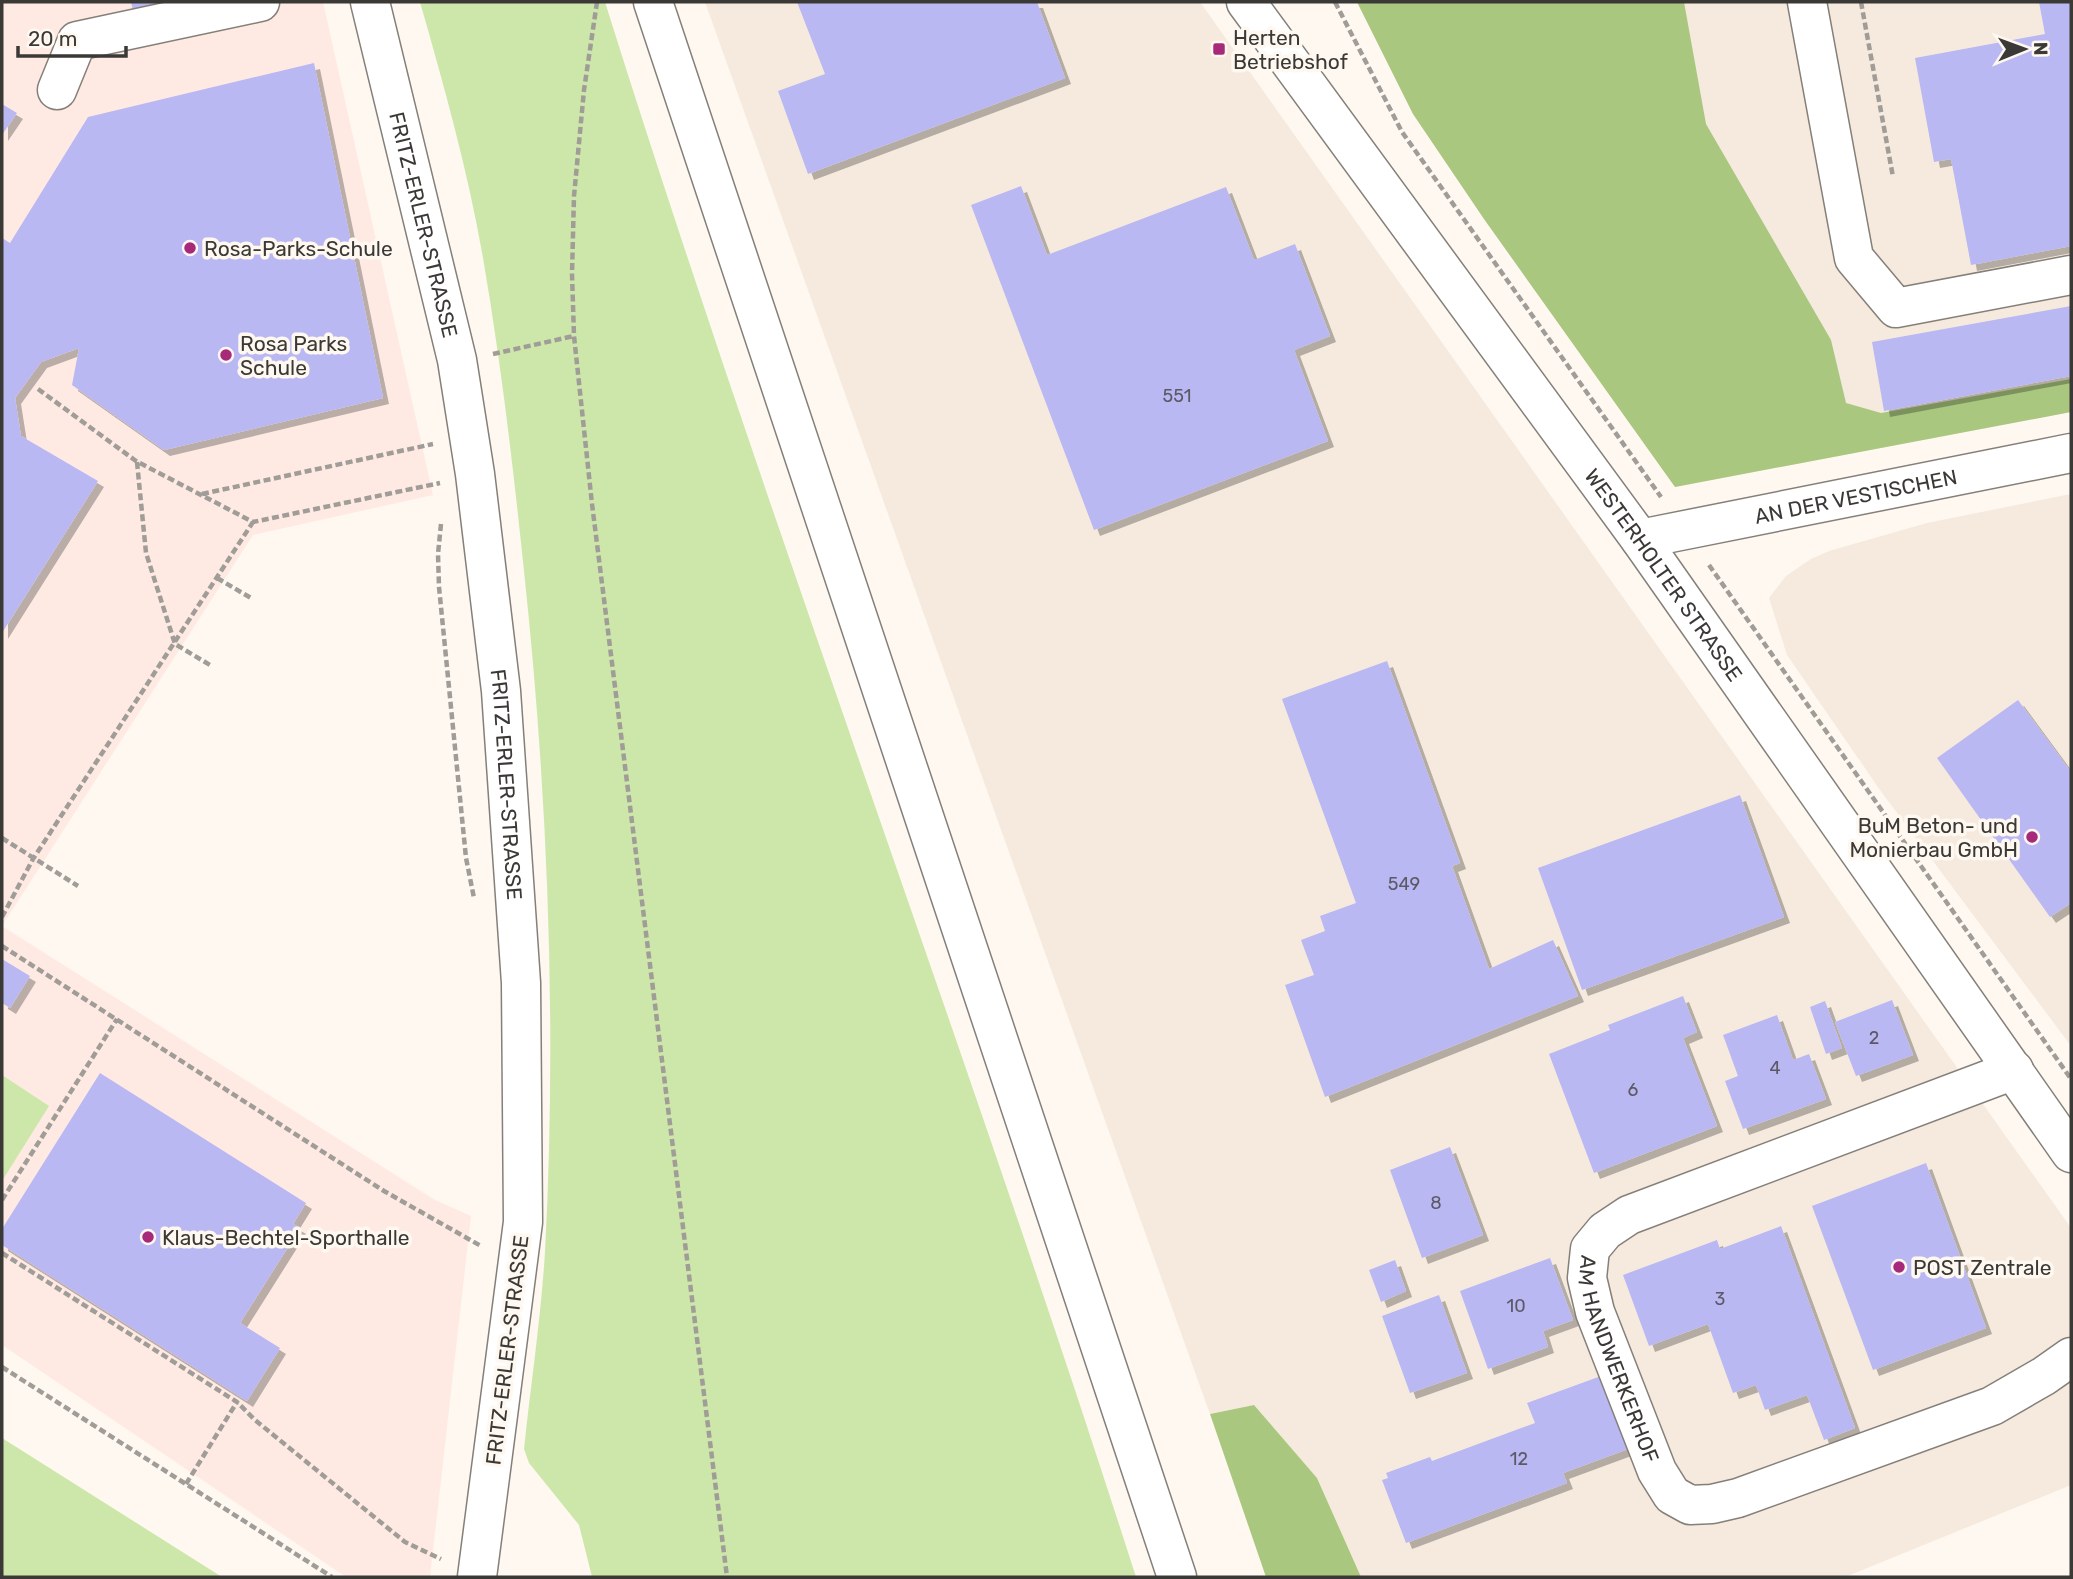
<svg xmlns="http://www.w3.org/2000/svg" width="2073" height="1579" viewBox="0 0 2073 1579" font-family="Rubik,sans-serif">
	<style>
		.built { fill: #f5eadd }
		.education { fill: #feeae3 }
		.green { fill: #cde7aa }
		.forest { fill: #a9c77e }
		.building { fill: #bab8f3; filter: url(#shadow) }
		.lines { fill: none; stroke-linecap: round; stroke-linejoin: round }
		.minor-casing { stroke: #857f79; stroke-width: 41 }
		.major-casing { stroke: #857f79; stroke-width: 41 }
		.path { stroke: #a09c97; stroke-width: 4.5; stroke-dasharray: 7 3.5; stroke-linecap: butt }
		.minor { stroke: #fff; stroke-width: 38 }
		.major { stroke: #fff; stroke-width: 38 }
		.poi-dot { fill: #a7297a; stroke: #fef8f0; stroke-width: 2.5 }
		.labels { text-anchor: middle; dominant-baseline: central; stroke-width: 7; stroke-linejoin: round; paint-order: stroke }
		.number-label { font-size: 18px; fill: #5b5965 }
		.poi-label { font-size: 21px; fill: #3b3936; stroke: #fef8f0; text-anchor: start }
		.street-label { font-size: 21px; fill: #3b3936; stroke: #fef8f0 }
	</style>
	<defs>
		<filter id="shadow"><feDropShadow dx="6" dy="6" stdDeviation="0" flood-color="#0004"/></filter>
	</defs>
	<rect width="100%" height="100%" fill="#fef8f0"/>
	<path class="built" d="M705,2h495l871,1226v257l-226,92h-484l-44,-99 -63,-73 -44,9z
		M1357,2h714v410l-396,75 -191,-268 -71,-105z
		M2071,494v552l-191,-256 -93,-135 -18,-57 17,-22 25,-17 18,-8 98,-28z"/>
	<path class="education" d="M2,2h321l110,493 -180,40 -251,391 433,274 36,16 -41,361h-84l-344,-232z"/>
	<path class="green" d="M420,2h185c166,529 362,1047 531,1575h-544l-13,-52 -50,-62 -5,-14c7,-66 17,-132 21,-197 12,-227 3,-456 -21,-681 -11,-105 -23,-209 -41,-313 -15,-87 -39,-172 -63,-256z
		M2,1075l47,31 -47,75z
		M2,1438l220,139h-220z"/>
	<path class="forest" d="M1357,2h327l22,122 125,216 15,63 35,10 190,-34v33l-396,75 -191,-268 -71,-105z
		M1254,1405l63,73 44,99h-95l-56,-163z"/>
	<path class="building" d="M131,2h41l-39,9z
		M797,2h240l28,76 -257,96 -30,-83 47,-17z
		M2039,2h32v244l-100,19 -20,-106 -17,3 -19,-104 130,-24z
		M314,63l69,335 -219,52 -92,-65 7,-37 -38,14 -26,36 6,38 77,45 -96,152v-395l8,5 78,-126z
		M2,104l15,9 -15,22z
		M1021,186l26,69 179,-68 28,73 41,-16 35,92 -36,14 34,91 -234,89 -123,-325z
		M2071,306v70l-187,35 -12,-69z
		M1387,661l73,202 -8,3 37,103 64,-29 25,56 -253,101 -40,-112 29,-10 -13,-35 24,-9 -5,-15 36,-13 -74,-204z
		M2018,700l53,72v131l-21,14 -113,-159z
		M1740,795l44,122 -202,73 -44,-122z
		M2,959l28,17 -20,32 -8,-5z
		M1683,996l14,36 -14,6 34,88 -123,47 -45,-119 61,-24 -2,-5z
		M1892,1000l21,55 -57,21 -21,-54z
		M1825,1001l17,47 -16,6 -16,-47z
		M1777,1015l16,45 16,-6 17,45 -83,30 -18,-48 13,-5 -15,-41z
		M100,1073l206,130 -13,21 7,4 -60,95 40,25 -33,53 -245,-156v-16z
		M1450,1147l33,88 -61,23 -32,-88z
		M1926,1163l60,165 -113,42 -61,-164z
		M1781,1226l74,202 -31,12 -17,-45 -42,15 -9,-25 -23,8 -25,-69 -59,22 -26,-71 94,-35 3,9z
		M1550,1258l23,62 -30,11 5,16 -60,22 -28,-78z
		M1395,1260l11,31 -25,11 -12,-32z
		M1439,1295l28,78 -57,20 -28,-77z
		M1601,1376l27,73 -65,24 4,10 -161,60 -24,-63 6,-2 -2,-5 44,-16 2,4 103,-38 -8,-20z"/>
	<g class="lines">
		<g class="minor-casing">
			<g id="minor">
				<path id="s1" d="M370,2l87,358 18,114 26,217 20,292 2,239 -46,355"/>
				<path id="s2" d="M1246,2l394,537 431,614"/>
				<path d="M1807,2l47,256 42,50 175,-33"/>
				<path d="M57,90l20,-49 183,-39"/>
				<path id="s3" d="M1640,539l431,-86"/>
				<path id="s4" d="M2014,1070l-385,145 -24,16 -15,18 -3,29 8,34 62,159 15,24 18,10 22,-1 26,-6 254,-92 52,-30 27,-19"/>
			</g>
		</g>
		<g class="major-casing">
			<path id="major" d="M653,2l524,1575"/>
		</g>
		<path class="path" d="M597,2l-13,88 -10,106 -2,78 2,62 18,168 135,1073
			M1335,2l67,130 259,365
			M1861,2l32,175
			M493,354l81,-18
			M38,389l98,72 117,61 187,-39
			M137,462l9,91 29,91 35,21
			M202,494l231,-50
			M441,524l-3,30 1,33 27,271 8,40
			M1709,565l362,514
			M217,578l34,20
			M2,838l76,48
			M2,917l31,-58 220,-337
			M2,946l382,245 97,55
			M2,1200l115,-181
			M2,1253l235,149 18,18 150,122 36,17
			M2,1367l330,210
			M186,1484l51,-82"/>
		<use href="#minor" class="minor"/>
		<use href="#major" class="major"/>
	</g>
	<g class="poi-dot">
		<rect x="1212" y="42" width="14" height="14" rx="3.5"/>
		<circle cx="190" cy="248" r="7"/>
		<circle cx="226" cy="355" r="7"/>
		<circle cx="2032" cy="837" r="7"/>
		<circle cx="148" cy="1237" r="7"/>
		<circle cx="1899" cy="1267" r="7"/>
	</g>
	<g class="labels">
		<g class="number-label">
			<text x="1177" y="396">551</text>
			<text x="1404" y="884">549</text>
			<text x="1874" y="1038">2</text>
			<text x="1775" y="1068">4</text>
			<text x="1633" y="1090">6</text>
			<text x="1436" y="1203">8</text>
			<text x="1720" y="1299">3</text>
			<text x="1516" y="1306">10</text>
			<text x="1519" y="1459">12</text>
		</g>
		<g class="poi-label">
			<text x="1233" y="37">Herten<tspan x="1233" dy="24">Betriebshof</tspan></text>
			<text x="204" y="248">Rosa-Parks-Schule</text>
			<text x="240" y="343">Rosa Parks<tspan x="240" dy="24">Schule</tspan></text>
			<text x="2018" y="825" text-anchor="end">BuM Beton- und<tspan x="2018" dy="24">Monierbau GmbH</tspan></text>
			<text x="162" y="1237">Klaus-Bechtel-Sporthalle</text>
			<text x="1913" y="1267">POST Zentrale</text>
		</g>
		<g class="street-label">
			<text stroke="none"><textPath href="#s1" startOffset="229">FRITZ-ERLER-STRASSE</textPath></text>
			<text stroke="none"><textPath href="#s3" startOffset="220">AN DER VESTISCHEN</textPath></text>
			<text stroke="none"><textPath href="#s2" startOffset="709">WESTERHOLTER STRASSE</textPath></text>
			<text stroke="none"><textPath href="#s1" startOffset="796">FRITZ-ERLER-STRASSE</textPath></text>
			<text transform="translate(507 1350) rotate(-83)">FRITZ-ERLER-STRASSE</text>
			<text stroke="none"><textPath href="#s4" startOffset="579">AM HANDWERKERHOF</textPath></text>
		</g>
	</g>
	<rect width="2073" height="1579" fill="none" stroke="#3b3936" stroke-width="7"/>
	<g transform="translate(2024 49) rotate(89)" stroke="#fef8f0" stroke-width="5" paint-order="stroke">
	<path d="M0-5L12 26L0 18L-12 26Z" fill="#3b3936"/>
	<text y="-10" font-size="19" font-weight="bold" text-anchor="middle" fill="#3b3936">N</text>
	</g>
	<path d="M18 46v10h108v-10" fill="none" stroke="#3b3936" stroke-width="3.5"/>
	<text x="28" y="46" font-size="21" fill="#3b3936" stroke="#fef8f0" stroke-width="5" paint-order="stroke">20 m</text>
</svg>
